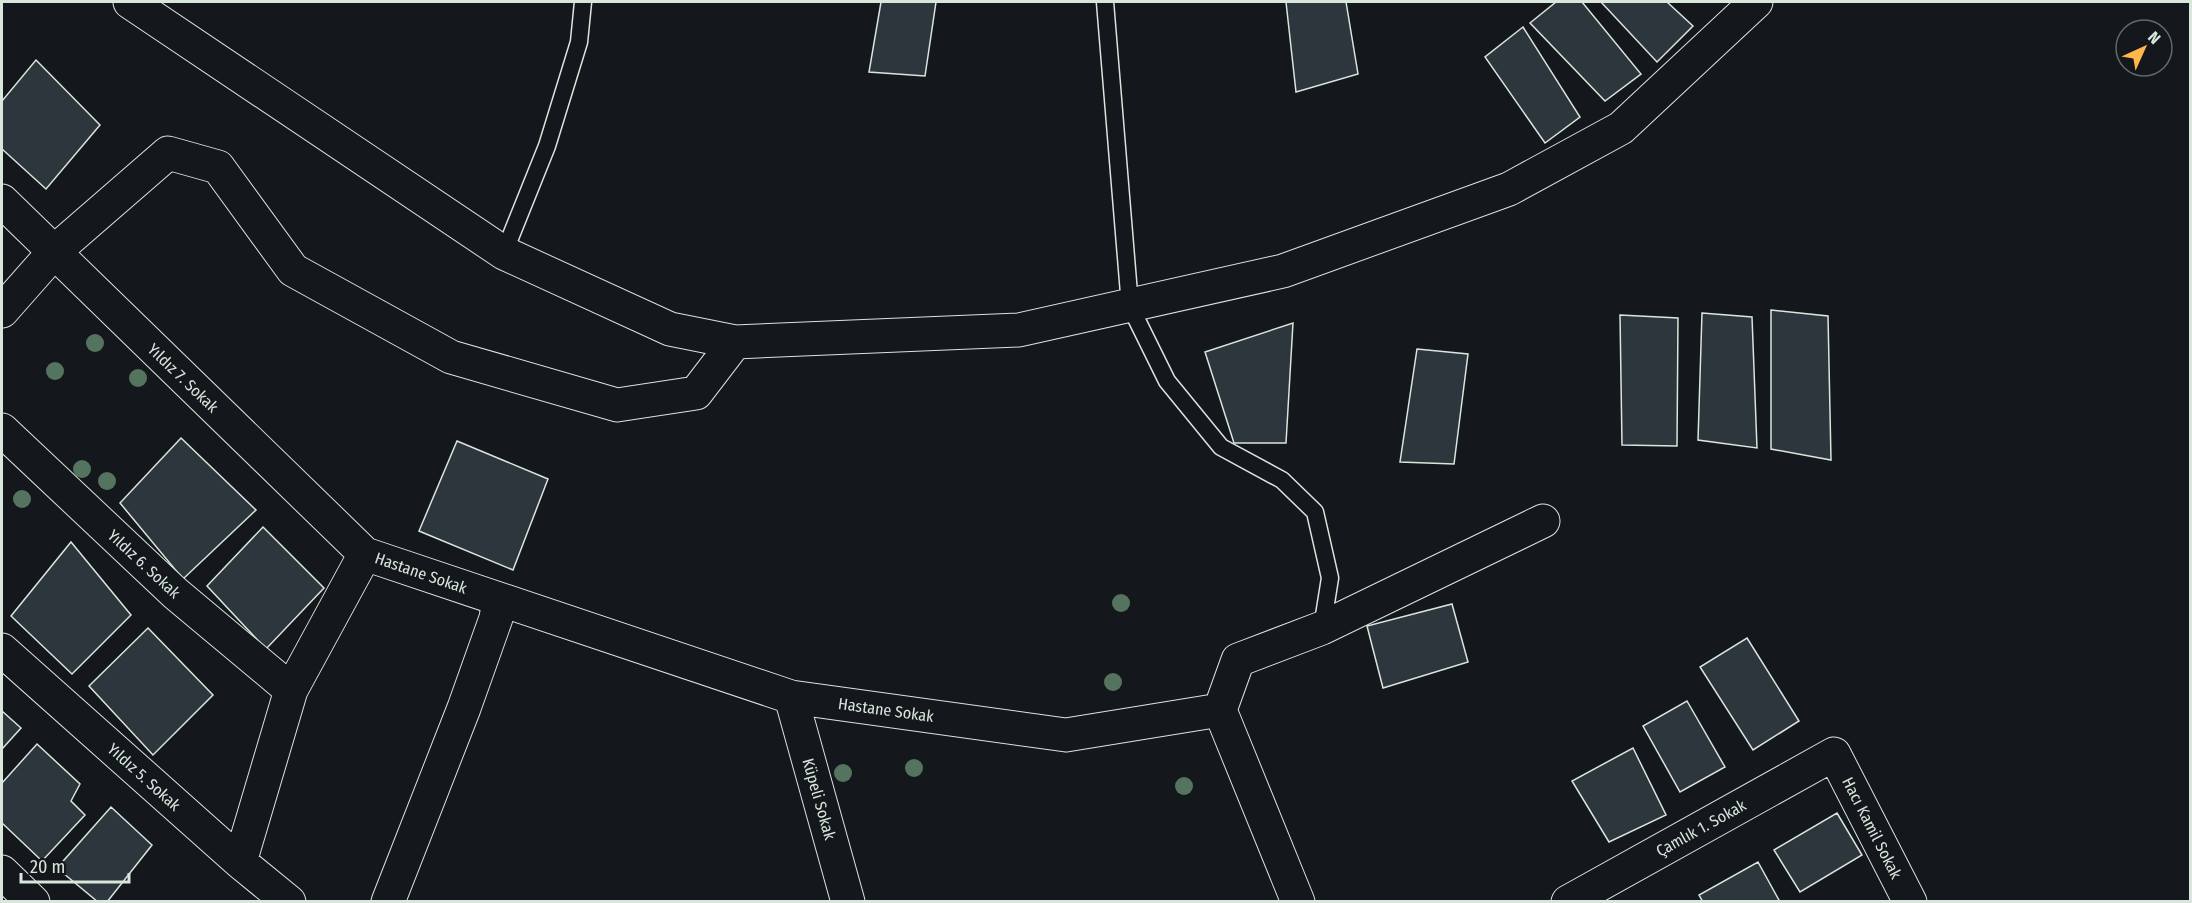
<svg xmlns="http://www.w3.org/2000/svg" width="2192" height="903" viewBox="0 0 2192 903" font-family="'Fira Sans Condensed',sans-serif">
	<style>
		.building { fill: #2c363c; stroke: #d8e6dc; stroke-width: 1.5 }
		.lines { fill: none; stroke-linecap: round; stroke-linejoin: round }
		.lane-casing { stroke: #d8e6dc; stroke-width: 19 }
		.street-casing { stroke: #d8e6dc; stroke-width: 35 }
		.lane { stroke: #14181c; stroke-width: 16 }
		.street { stroke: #14181c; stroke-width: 33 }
		.tree { fill: #55745f }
		.labels { text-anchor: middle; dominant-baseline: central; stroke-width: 4.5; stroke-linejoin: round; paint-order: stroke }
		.street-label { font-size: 16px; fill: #d8e6dc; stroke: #14181c }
	</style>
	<rect width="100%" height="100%" fill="#14181c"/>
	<path class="building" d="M881,2h55l-11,74 -56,-4z
		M1286,2h60l12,72 -62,18z
		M1556,2h26l59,72 -36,27 -75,-78z
		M1601,2h66l26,24 -36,36z
		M1523,27l57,90 -35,26 -60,-86z
		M36,60l64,65 -54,64 -44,-40v-48z
		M1771,310l57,6 3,144 -60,-11z
		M1702,313l50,4 5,131 -59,-8z
		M1620,315l58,3 -1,128 -55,-1z
		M1293,323l-7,120h-52l-29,-91z
		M1417,349l51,5 -14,110 -54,-2z
		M181,438l75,72 -73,69 -63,-76z
		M457,441l91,38 -35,91 -94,-39z
		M263,527l61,61 -58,61 -59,-63z
		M71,542l60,73 -59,59 -61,-58z
		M1452,604l16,58 -85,26 -16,-62z
		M148,628l65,67 -60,60 -64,-69z
		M1747,638l52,83 -46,29 -53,-83z
		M1687,701l38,66 -45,25 -37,-66z
		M2,711l19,17 -19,21z
		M37,744l43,40 -9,17 14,14 -43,46 -40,-38v-40z
		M1633,748l33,67 -57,27 -37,-61z
		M111,807l41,38 -45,57h-9l-41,-34z
		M1837,813l25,42 -62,37 -26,-42z
		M1758,862l22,40h-77l-4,-7z"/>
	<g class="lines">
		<g class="lane-casing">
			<path id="lane" d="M1105,2l25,304 37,75 54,66 61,33 33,32 15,66 -8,50
				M504,253l43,-107 32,-104 4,-40"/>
		</g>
		<g class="street-casing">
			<path id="street" d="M130,2l374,251 166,76 65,13 284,-12 264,-59 226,-82 112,-61 135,-126
				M2,201l363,353 426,143 275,38 154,-25
				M2,311l52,-59 114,-99 50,14 75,103 158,87 166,48 79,-12 39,-51
				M2,430l173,163 116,97
				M2,650l238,212 49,40
				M791,697l57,205
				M1220,710l18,-50 84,-32 221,-107
				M1220,710l78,192
				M240,862l51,-172 74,-136
				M2,872l31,30
				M388,902l76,-194 32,-90 3,-19
				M1568,902l266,-148 76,148"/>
		</g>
		<use href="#lane" class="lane"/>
		<use href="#street" class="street"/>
	</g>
	<g class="tree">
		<circle cx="95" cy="343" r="9"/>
		<circle cx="55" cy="371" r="9"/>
		<circle cx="138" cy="378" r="9"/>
		<circle cx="82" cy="469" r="9"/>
		<circle cx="107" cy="481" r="9"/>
		<circle cx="22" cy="499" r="9"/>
		<circle cx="1121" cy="603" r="9"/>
		<circle cx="1113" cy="682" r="9"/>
		<circle cx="914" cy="768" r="9"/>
		<circle cx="843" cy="773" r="9"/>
		<circle cx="1184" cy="786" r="9"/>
	</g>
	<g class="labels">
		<g class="street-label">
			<text transform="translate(183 378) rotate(44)">Yıldız 7. Sokak</text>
			<text transform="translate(144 564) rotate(43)">Yıldız 6. Sokak</text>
			<text transform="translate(421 573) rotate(19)">Hastane Sokak</text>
			<text transform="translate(886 710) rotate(8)">Hastane Sokak</text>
			<text transform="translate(144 777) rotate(42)">Yıldız 5. Sokak</text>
			<text transform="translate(819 799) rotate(74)">Küpeli Sokak</text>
			<text transform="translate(1701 828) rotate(-29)">Çamlık 1. Sokak</text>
			<text transform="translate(1872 828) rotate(63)">Hacı Kamil Sokak</text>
		</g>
	</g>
	<rect width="2192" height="903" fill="none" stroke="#d8e6dc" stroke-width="6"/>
	<g transform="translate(2144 48) rotate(45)"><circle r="28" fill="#14181c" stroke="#626a69" stroke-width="1.5"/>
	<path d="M0-4.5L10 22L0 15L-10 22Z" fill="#ffb74d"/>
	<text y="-9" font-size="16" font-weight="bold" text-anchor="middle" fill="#d8e6dc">N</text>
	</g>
	<path d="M21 873v9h108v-9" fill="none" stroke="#d8e6dc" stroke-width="3"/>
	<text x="30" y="873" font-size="18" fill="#d8e6dc" stroke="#14181c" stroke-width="4.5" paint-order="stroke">20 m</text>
</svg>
